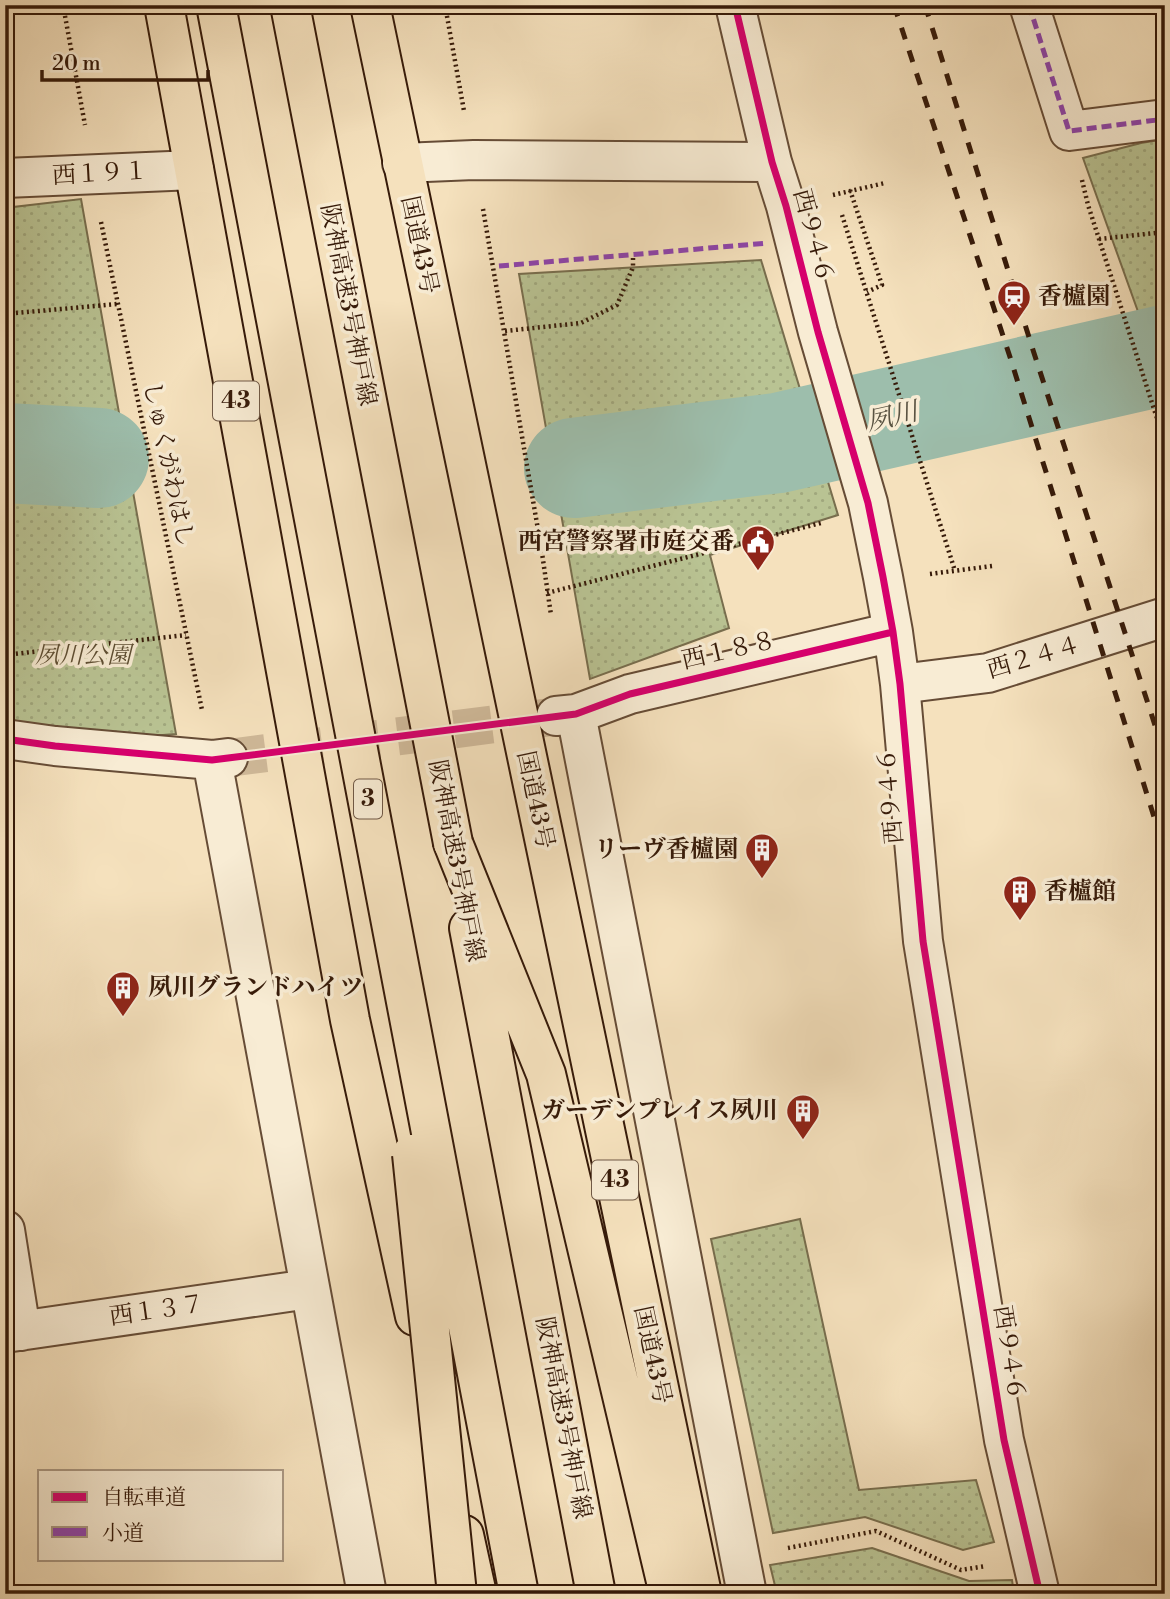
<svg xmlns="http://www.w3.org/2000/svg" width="1170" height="1599" viewBox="0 0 1170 1599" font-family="'Libre Bodoni','Noto Serif JP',serif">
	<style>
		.green { fill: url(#green-dots); stroke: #786e4e; stroke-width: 2 }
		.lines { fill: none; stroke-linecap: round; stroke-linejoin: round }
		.river { stroke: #9dbeac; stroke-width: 100 }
		.minor-tunnel { stroke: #cfb999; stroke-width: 38; stroke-dasharray: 38 19; stroke-linecap: butt }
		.minor-casing { stroke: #664c36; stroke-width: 42 }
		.highway-casing { stroke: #361a09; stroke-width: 42 }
		.path { stroke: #361a09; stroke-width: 4.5; stroke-dasharray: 2 3.5; stroke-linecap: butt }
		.minor { stroke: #f8ecd4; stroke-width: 38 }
		.highway { stroke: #f5e1bd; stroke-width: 38 }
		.rail { stroke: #361a09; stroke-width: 5; stroke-dasharray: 12 12; stroke-linecap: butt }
		.highway-bridge-casing { stroke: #361a09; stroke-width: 42; stroke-linecap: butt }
		.highway-bridge { stroke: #f5e1bd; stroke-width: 38 }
		.quiet { stroke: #8e44ad; stroke-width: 5; stroke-dasharray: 10 5; stroke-linecap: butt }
		.cycleway-casing { stroke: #f8ecd4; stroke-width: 11 }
		.cycleway { stroke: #d6006c; stroke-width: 7 }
		.labels { text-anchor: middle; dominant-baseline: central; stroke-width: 7; stroke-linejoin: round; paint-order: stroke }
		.shield { fill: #f8ecd4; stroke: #705946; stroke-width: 2 }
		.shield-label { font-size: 23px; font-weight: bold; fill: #361a09 }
		.street-label { font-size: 24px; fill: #361a09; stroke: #f8ecd4 }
		.poi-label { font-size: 24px; font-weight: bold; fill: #361a09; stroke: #f8ecd4; text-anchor: start }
		.park-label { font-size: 24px; font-style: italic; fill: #5d4d32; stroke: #f8ecd4 }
		.water-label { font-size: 26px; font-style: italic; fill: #5a5342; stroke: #f8ecd4 }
	</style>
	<defs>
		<pattern id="green-dots" width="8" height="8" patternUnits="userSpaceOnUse" patternTransform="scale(1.75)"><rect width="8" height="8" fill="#b9c393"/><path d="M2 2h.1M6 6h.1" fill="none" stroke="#a0a77d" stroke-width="1.8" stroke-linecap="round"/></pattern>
	</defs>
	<rect width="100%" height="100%" fill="#f5e1bd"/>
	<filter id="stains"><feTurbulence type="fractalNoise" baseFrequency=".00286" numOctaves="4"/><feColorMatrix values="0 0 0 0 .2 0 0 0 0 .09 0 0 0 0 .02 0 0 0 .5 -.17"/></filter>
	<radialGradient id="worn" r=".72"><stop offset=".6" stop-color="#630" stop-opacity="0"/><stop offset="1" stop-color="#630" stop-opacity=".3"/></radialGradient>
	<path class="green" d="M1165,139v248l-82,-229 58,-15z
		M81,199l95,535 -171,13v-539z
		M761,260l77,255 -128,40 19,73 -139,51 -71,-405z
		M800,1219l59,271 117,-10 18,62 -31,8 -98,-33 -92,16 -62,-294z
		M872,1548l97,33 43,-1 2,14h-237l-7,-29z"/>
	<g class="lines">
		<path class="river" d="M5,453l94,5
			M574,468l204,-25 387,-88"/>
		<path class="minor-tunnel" d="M228,758l323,-41"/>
		<g class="minor-casing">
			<path id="minor" d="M735,5l37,157 14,44 32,126 50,171 15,74 10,55 7,52 23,257 81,499 36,154
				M1029,5l40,126 96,-12
				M402,163l72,-3 298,2
				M5,178l189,-8
				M900,684l88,-11 177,-56
				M576,714l171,880
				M556,716l20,-2 54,-20 263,-62
				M5,739l50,7 157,14 16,-2
				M212,760l155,834
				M5,1230l16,101
				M5,1333l304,-44"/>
		</g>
		<g class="highway-casing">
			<path id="highway" d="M164,5l186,1015 65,296
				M370,5l332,1589
				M453,843l93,231 123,520
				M469,928l127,666
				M464,1535l13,59"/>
		</g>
		<path class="path" d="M63,5l22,120
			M445,5l19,106
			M1082,180l6,25 77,238
			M850,190l32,95 -15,7
			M833,195l52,-12
			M483,209l59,344 9,62
			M842,215l113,356
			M101,222l101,488
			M1099,239l66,-7
			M5,314l112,-10
			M505,331l76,-8 36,-18 16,-38v-12
			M1161,531h4
			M930,574l62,-8
			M547,593l274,-70
			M5,655l181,-20
			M788,1548l88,-17 85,39 25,-4"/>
		<use href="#minor" class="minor"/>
		<use href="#highway" class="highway"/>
		<path class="rail" d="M894,5l116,352 155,495
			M925,5l108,345 132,406"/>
		<g class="highway-bridge-casing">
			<path id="highway-bridge" d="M216,5l303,1589
				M290,5l163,838
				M412,1154l45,440"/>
		</g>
		<use href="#highway-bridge" class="highway-bridge"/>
		<path class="quiet" d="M1029,5l40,126 96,-12
			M499,266l269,-23"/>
		<g class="cycleway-casing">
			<path id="cycleway" d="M735,5l37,157 14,44 32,126 50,171 15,74 10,55 7,52 23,257 81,499 36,154
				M5,739l50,7 157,14 16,-2 348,-44 54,-20 263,-62"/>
		</g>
		<use href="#cycleway" class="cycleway"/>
	</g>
	<defs>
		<g id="station-pin" transform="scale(1.75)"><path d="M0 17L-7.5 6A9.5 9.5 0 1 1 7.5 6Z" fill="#8f2418" stroke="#f8ecd4"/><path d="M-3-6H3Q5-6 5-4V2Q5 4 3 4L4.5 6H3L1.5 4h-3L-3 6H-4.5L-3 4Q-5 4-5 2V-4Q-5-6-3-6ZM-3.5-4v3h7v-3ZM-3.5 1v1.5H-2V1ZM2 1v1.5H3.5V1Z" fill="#fff"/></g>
		<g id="civic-pin" transform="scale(1.75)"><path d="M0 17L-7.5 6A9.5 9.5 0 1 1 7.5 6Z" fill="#8f2418" stroke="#f8ecd4"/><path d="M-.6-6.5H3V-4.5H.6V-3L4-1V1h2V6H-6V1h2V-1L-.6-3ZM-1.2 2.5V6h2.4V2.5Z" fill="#fff"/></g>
		<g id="building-pin" transform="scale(1.75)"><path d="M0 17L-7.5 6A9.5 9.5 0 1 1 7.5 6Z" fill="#8f2418" stroke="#f8ecd4"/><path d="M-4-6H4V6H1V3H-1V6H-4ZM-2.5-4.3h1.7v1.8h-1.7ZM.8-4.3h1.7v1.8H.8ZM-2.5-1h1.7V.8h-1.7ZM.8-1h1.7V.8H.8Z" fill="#fff"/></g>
	</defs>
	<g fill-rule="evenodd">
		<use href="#station-pin" x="1014" y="297"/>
		<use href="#civic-pin" x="758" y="542"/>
		<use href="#building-pin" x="762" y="850"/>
		<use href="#building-pin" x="1020" y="892"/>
		<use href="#building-pin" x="123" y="988"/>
		<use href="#building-pin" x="803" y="1111"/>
	</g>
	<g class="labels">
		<g class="shield">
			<rect x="213" y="381.5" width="46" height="39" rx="5"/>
			<rect x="354" y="779.5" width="28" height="39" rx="5"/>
			<rect x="592" y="1160.5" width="46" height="39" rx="5"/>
		</g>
		<g class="shield-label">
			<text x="236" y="401">43</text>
			<text x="368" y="799">3</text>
			<text x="615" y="1180">43</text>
		</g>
		<g class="street-label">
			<text transform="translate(100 174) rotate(-3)">西１９１</text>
			<text transform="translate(813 236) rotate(75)">西９４６</text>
			<text transform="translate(419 245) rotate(78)">国道43号</text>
			<text transform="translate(348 305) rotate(79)">阪神高速3号神戸線</text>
			<text transform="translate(168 464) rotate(78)">しゅくがわはし</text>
			<text transform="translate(729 651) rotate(-13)">西１８８</text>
			<text transform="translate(1034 658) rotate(-16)">西２４４</text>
			<text transform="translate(891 796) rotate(-95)">西９４６</text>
			<text transform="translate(535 800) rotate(78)">国道43号</text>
			<text transform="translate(456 861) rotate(79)">阪神高速3号神戸線</text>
			<text transform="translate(157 1311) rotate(-8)">西１３７</text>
			<text transform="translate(1009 1353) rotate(81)">西９４６</text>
			<text transform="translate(652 1355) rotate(78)">国道43号</text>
			<text transform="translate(563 1418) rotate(79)">阪神高速3号神戸線</text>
		</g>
		<g class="poi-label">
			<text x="1038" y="297">香櫨園</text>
			<text x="734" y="542" text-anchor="end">西宮警察署市庭交番</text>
			<text x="738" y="850" text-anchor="end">リーヴ香櫨園</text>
			<text x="1044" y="892">香櫨館</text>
			<text x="148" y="988">夙川グランドハイツ</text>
			<text x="778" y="1111" text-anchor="end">ガーデンプレイス夙川</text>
		</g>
		<g class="park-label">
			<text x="83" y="656">夙川公園</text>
		</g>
		<g class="water-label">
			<text transform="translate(892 417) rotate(-13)">夙川</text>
		</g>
	</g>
	<rect width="1170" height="1599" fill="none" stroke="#f5e1bd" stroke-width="28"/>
	<rect x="7" y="7" width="1156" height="1585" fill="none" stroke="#361a09" stroke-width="3.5"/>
	<rect x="14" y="14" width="1142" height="1571" fill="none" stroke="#361a09" stroke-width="2"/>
	<rect x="38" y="1470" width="245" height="91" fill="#f8ecd4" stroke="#aa9883" stroke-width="2"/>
	<rect x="52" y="1492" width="35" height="10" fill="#d6006c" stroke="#aa9883" stroke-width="2"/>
	<text x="102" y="1504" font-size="21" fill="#361a09">自転車道</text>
	<rect x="52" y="1527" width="35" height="10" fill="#8e44ad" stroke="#aa9883" stroke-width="2"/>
	<text x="102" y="1540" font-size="21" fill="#361a09">小道</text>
	<path d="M42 70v10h166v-10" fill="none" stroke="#361a09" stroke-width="3.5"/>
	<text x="52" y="70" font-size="21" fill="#361a09" stroke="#f8ecd4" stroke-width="5" paint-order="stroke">20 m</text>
	<rect width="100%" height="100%" filter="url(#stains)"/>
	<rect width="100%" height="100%" fill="url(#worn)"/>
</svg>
